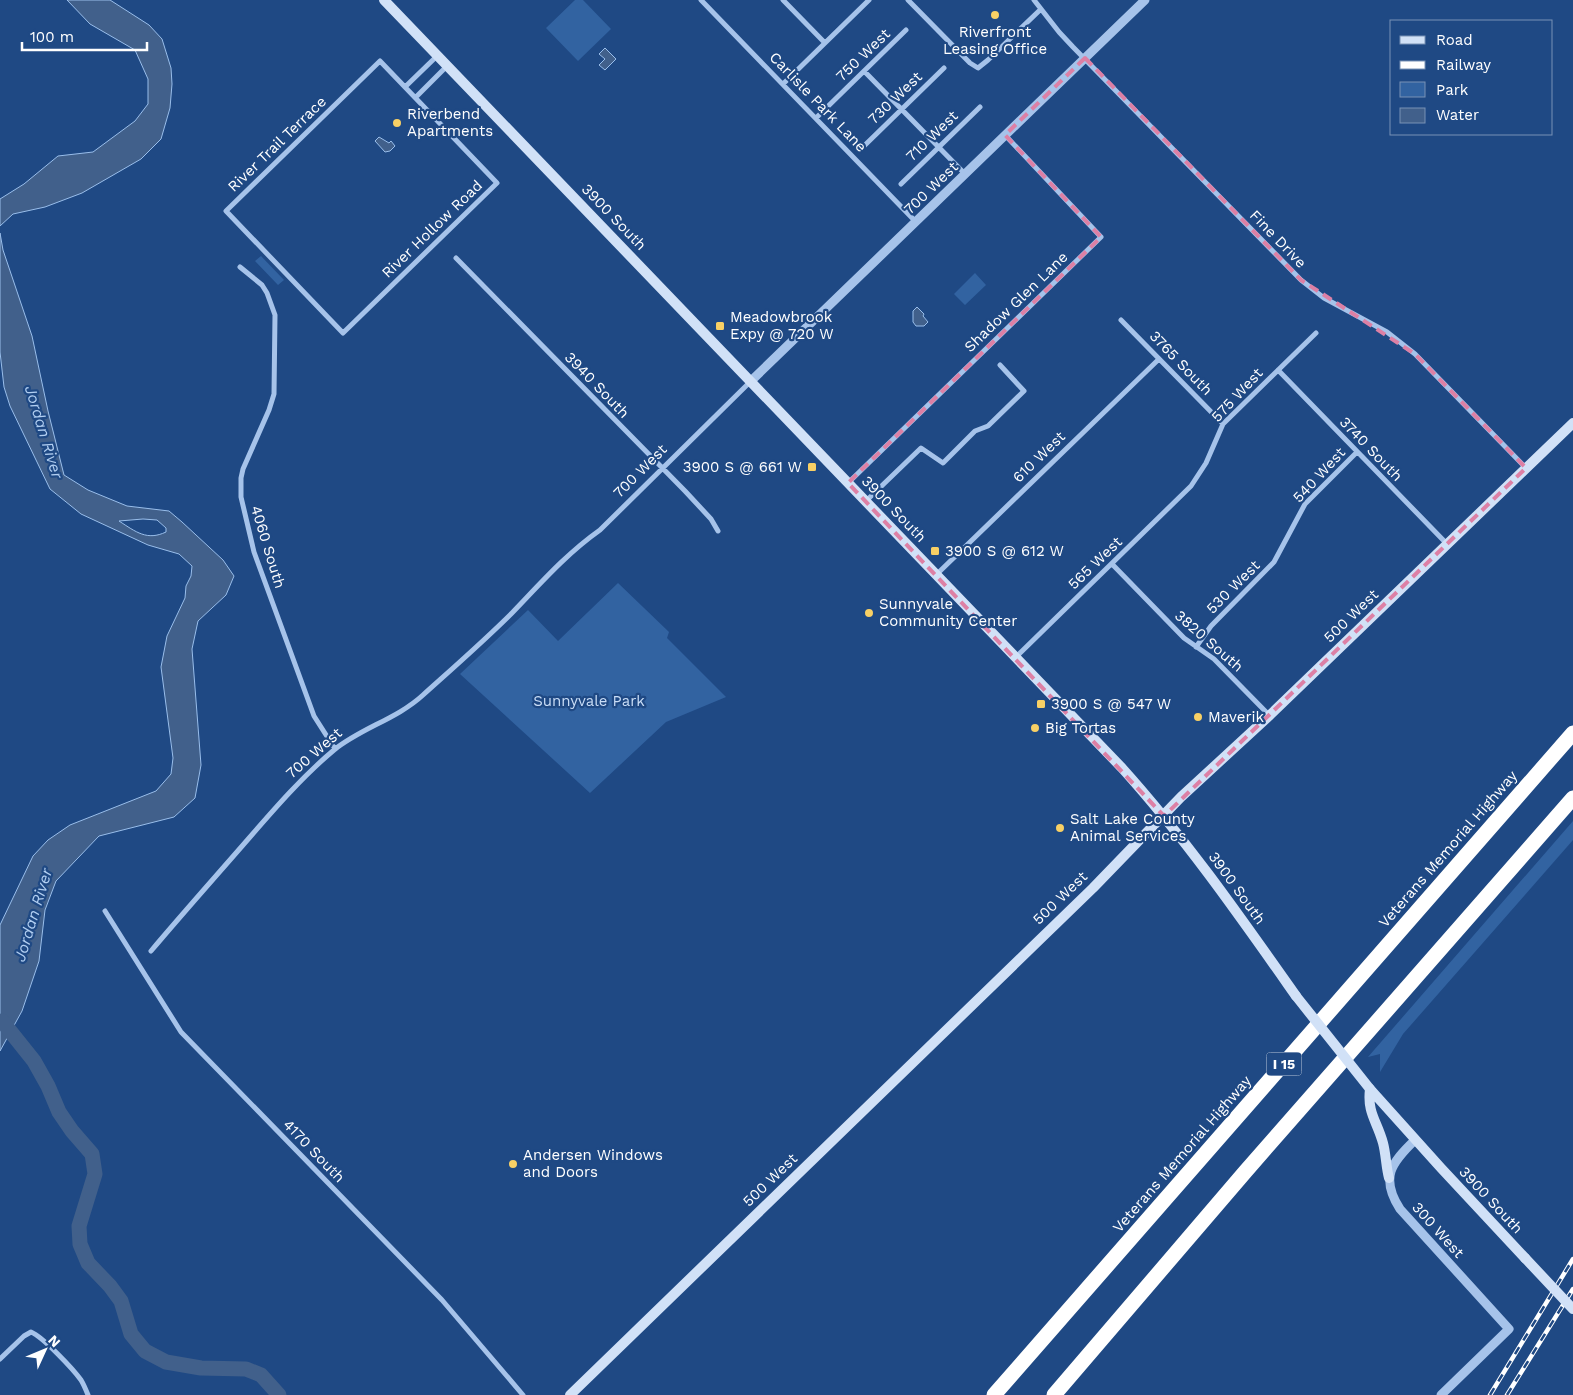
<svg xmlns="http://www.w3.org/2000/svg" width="1573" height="1395" viewBox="0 0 1573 1395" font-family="'Work Sans',sans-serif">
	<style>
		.green { fill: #3263a1 }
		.water { fill: #41608b; stroke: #99beeb; fill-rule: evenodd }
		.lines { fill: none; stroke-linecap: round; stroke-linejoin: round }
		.river { stroke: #41608b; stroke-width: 15 }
		.minor { stroke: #a6c3ea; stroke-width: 5 }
		.tertiary { stroke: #a6c3ea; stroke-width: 9 }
		.secondary { stroke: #d1e1f7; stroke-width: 10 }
		.motorway { stroke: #fff; stroke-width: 15 }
		.rail-casing { stroke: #fff; stroke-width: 4.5 }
		.rail { stroke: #1f4984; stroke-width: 2.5; stroke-dasharray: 8; stroke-linecap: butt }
		.secondary-bridge { stroke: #d1e1f7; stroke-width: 10 }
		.marked { fill: none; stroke: #dd80a5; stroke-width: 4; stroke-dasharray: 10 6; stroke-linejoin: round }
		.poi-dot { fill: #f8d065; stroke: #1f4984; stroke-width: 2 }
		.labels { text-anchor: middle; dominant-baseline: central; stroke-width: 4.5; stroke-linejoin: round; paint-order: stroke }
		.shield { fill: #1f4984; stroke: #bcc8da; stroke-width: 1 }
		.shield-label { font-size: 14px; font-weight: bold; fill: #fff }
		.poi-label { font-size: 15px; fill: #fff; stroke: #1f4984; text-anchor: start }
		.street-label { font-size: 15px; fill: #fff; stroke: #1f4984 }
		.park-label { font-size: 15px; fill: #cadef7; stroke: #1f4984 }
		.water-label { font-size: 16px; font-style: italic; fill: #b1cef1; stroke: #1f4984 }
	</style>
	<rect width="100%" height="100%" fill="#1f4984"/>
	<path class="green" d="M575,0h8l28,29 -33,32 -32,-33z
		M261,256l23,24 -6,5 -23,-24z
		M975,273l11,12 -21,20 -11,-11z
		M618,583l51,49 -2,6 59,59 -60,25 -76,71 -130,-119 68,-64 30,31z
		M1573,821v19l-170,194 -23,38v-18l-12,3z"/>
	<path class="water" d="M67,0h43l39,25 13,14 9,29 1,16 -2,24 -9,31 -20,20 -59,34 -37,14 -32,7 -13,12v-27l24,-15 34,-28 35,-4 42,-31 13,-17v-25l-13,-29 -45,-26z
		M605,48l11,11 -11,11 -6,-5 6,-6 -6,-5z
		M379,137l10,6 2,-2 4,5 -5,5 -5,1 -10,-11z
		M0,233l3,17 29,86 16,75 16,64 24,15 39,16 42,5 13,11 41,38 11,16 -8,19 -28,26 -6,28 9,116 -6,33 -21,19 -75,19 -43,45 -11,29 -6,51 -17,50 -22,40v-126l33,-69 15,-16 22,-15 86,-34 15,-17 2,-16 -12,-91 6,-31 18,-38 1,-12 5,-10 1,-10 -13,-12 -31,-9 -67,-31 -31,-25 -40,-83 -6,-19 -4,-35zM143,519l14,1 9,8v4c-19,9 -30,0 -47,-11z
		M917,307l7,7 -1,2 5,6 -4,4h-8l-3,-4v-11z"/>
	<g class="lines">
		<path class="river" d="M2,1021l32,40 14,25 11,26 13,19 20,23 3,20 -16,52 1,18 8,19 22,23 11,15 10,33 14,17 21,11 35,6 45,1 15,6 18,20"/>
		<path class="minor" d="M701,0l215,222
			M783,0l42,43
			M908,0l62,63 8,5 10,-8 53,-51
			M1034,0l25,32 14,15 228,233 23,18 63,34 28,22 111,114
			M380,61l117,122 -154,150 -117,-122z
			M864,71l101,103
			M783,84l86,-84
			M405,87l32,-31
			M416,97l31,-31
			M816,118l90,-88
			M864,146l80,-78
			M901,184l79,-77
			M456,258l229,233 26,28 7,12
			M240,267l22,18 5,8 8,22 -1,79 -5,16 -26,59 -2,9v19l13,55 60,164 21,33
			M1121,320l102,104
			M1278,370l169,174
			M848,483l253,-246 -96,-102
			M866,501l55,-53 22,15 32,-32 13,-5 36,-35 -24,-26
			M1112,564l72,74 30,21 55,56
			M937,574l222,-215
			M1196,647l15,-21 63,-64 31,-58 52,-52
			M1016,657l175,-171 15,-23 17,-39 93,-91
			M105,911l76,121 261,268 81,95
			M151,951c32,-38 66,-76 99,-114 26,-30 53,-61 84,-87 27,-22 63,-31 89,-55 30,-27 61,-54 89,-82 28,-29 54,-59 88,-83l151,-149
			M0,1359l24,-23 7,-4c12,5 42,37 50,48 3,5 5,10 7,15"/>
		<path class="tertiary" d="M751,381l394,-381
			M1415,1140c-24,23 -35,38 -15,69l109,120 -68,66"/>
		<path class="secondary" d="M384,0l738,768c64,71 119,150 174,228
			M1370,1089l71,79 84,90
			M1370,1089c-3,24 7,32 13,54 3,11 3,24 6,35
			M570,1395l523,-507 88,-91 89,-82 303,-292"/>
		<path class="motorway" d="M994,1395l579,-662
			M1054,1395l191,-223 328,-374"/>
		<g class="rail-casing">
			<path id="rail" d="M1490,1395l83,-136
				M1507,1395l66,-106"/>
		</g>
		<use href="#rail" class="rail"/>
		<path class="secondary-bridge" d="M1296,996l74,93
			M1525,1258l48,51"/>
	</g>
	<path class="marked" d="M1085,58l216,222 114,74 111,114 -362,348 -316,-333 253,-246 -96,-102z"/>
	<g class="poi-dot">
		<circle cx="995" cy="15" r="5"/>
		<circle cx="397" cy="123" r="5"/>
		<rect x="715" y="321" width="10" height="10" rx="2.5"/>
		<rect x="807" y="462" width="10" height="10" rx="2.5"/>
		<rect x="930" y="546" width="10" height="10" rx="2.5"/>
		<circle cx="869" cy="613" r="5"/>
		<rect x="1036" y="699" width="10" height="10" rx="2.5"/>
		<circle cx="1198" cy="717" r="5"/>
		<circle cx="1035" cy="728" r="5"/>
		<circle cx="1060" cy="828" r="5"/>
		<circle cx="513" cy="1164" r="5"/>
	</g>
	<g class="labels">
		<rect class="shield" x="1266.5" y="1052.5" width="35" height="23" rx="4"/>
		<g class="shield-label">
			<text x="1284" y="1064">I 15</text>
		</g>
		<g class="poi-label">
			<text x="995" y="32" text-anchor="middle">Riverfront<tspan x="995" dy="17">Leasing Office</tspan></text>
			<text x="407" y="114">Riverbend<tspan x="407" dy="17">Apartments</tspan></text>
			<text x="730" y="317">Meadowbrook<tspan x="730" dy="17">Expy @ 720 W</tspan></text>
			<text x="802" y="467" text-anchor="end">3900 S @ 661 W</text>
			<text x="945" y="551">3900 S @ 612 W</text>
			<text x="879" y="604">Sunnyvale<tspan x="879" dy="17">Community Center</tspan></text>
			<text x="1051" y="704">3900 S @ 547 W</text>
			<text x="1208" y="717">Maverik</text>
			<text x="1045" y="728">Big Tortas</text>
			<text x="1070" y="819">Salt Lake County<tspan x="1070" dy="17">Animal Services</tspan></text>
			<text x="523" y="1155">Andersen Windows<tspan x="523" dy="17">and Doors</tspan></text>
		</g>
		<g class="street-label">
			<text transform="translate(863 55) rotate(-44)">750 West</text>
			<text transform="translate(895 98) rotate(-44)">730 West</text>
			<text transform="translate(818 102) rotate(46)">Carlisle Park Lane</text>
			<text transform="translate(932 136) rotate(-44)">710 West</text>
			<text transform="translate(277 144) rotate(-44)">River Trail Terrace</text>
			<text transform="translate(931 188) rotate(-44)">700 West</text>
			<text transform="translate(614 217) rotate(46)">3900 South</text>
			<text transform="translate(432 229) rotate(-44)">River Hollow Road</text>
			<text transform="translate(1278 239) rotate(46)">Fine Drive</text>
			<text transform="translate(1016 302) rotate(-44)">Shadow Glen Lane</text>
			<text transform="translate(1181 363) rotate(46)">3765 South</text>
			<text transform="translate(597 385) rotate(46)">3940 South</text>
			<text transform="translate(1237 395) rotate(-47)">575 West</text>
			<text transform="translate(1371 449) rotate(46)">3740 South</text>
			<text transform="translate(1039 457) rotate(-44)">610 West</text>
			<text transform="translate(640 471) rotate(-45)">700 West</text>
			<text transform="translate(1319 475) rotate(-47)">540 West</text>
			<text transform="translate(894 509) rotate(46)">3900 South</text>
			<text transform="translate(268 547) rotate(73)">4060 South</text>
			<text transform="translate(1095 563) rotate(-44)">565 West</text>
			<text transform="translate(1233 587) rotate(-45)">530 West</text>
			<text transform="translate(1351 616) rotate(-44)">500 West</text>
			<text transform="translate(1209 641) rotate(41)">3820 South</text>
			<text transform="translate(314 753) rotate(-41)">700 West</text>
			<text transform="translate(1448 849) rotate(-49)">Veterans Memorial Highway</text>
			<text transform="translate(1237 888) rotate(54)">3900 South</text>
			<text transform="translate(1060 898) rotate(-44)">500 West</text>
			<text transform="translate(314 1151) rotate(46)">4170 South</text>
			<text transform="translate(1182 1154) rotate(-49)">Veterans Memorial Highway</text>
			<text transform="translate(770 1180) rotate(-44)">500 West</text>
			<text transform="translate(1491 1200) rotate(47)">3900 South</text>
			<text transform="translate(1438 1230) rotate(48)">300 West</text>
		</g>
		<g class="park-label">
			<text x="589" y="701">Sunnyvale Park</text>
		</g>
		<g class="water-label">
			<text transform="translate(44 432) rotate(73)">Jordan River</text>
			<text transform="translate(33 915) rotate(-73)">Jordan River</text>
		</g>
	</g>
	<rect x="1390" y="20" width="162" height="115" fill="#1f4984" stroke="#7992b5"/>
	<rect x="1400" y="36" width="25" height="8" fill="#d1e1f7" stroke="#7992b5"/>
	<text x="1436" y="45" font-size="15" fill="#ffffff">Road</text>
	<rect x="1400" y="61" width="25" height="8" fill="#ffffff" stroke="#7992b5"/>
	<text x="1436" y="70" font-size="15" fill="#ffffff">Railway</text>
	<rect x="1400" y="82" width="25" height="15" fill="#3263a1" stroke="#7992b5"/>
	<text x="1436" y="95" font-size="15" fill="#ffffff">Park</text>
	<rect x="1400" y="108" width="25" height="15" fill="#41608b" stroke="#7992b5"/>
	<text x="1436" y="120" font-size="15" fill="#ffffff">Water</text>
	<g transform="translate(45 1350) rotate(46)" stroke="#1f4984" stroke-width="4" paint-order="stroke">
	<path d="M0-4L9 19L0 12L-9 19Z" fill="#ffffff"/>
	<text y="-8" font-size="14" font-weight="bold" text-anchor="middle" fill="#ffffff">N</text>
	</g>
	<path d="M22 42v8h125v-8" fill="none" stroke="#ffffff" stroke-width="2.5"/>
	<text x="30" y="42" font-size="15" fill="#ffffff" stroke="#1f4984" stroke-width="4" paint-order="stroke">100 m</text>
</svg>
